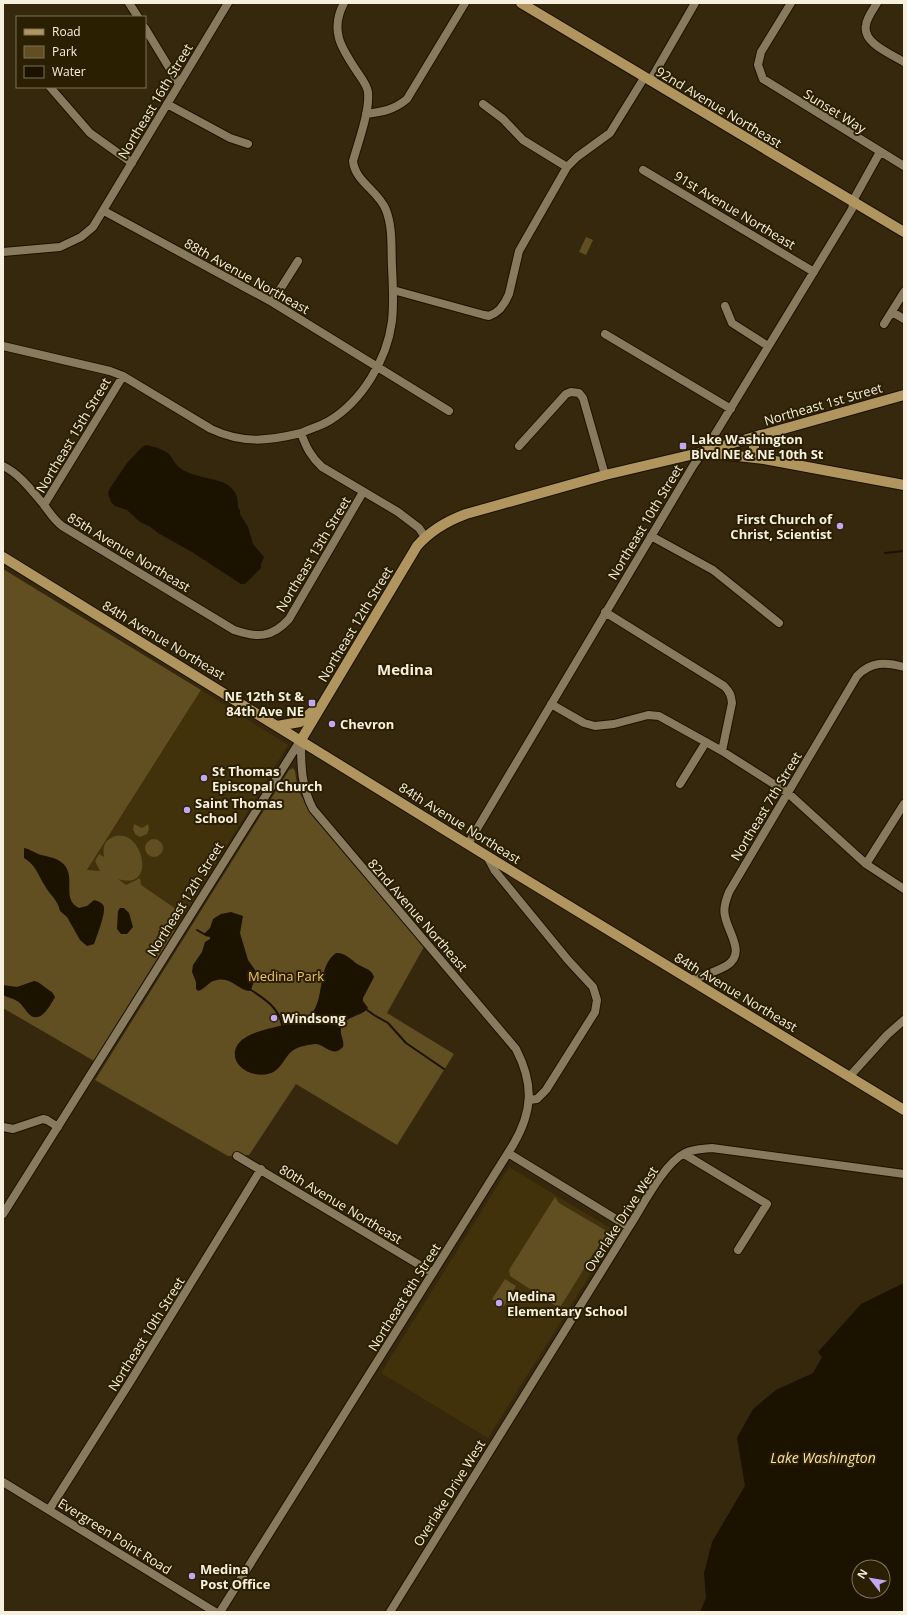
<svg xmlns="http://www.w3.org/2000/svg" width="907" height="1615" viewBox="0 0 907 1615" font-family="'Open Sans',sans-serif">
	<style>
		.built { fill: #41320c }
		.green { fill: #614e21 }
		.water { fill: #1b1200; fill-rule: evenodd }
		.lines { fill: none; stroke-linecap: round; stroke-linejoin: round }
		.stream { stroke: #1b1200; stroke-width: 2 }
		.minor-casing { stroke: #1c1100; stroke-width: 10 }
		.major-casing { stroke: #1c1100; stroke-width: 12 }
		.minor { stroke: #887a5c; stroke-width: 8 }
		.major { stroke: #b0965e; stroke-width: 10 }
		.poi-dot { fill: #c0a8f3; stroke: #2b1f02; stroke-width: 1.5 }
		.labels { text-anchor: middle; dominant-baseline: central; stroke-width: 4; stroke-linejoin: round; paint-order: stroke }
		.street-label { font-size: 13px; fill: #f7f0df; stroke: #2b1f02 }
		.poi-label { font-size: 13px; font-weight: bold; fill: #f7f0df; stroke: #2b1f02; text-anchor: start }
		.park-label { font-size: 13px; fill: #f2c55f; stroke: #2b1f02 }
		.water-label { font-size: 14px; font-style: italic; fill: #fce1a8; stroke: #2b1f02 }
		.quarter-label { font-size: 15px; font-weight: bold; fill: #f7f0df; stroke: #2b1f02 }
	</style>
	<rect width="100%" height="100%" fill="#35280c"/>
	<path class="built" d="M201,690l87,55 -113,185 -90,-56z
		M509,1167l108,65 -129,206 -107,-65z"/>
	<path class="green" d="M586,237l7,3 -7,15 -7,-3z
		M3,569l198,121 -114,180 13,1 -5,-10 4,-7 5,3c-1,-7 -1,-15 7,-19 30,-16 49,54 7,41l8,6 14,-7 1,7 41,28 -9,16 2,1 -81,131 -91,-53z
		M293,768l2,3 3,19 16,27 111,128 -38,68 67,41 -57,91 -101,-61 -47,71 -21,1 -133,-76 194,-310z
		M134,824l8,4 6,-4 1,5 -2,5 -7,3 -5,-3 -2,-5z
		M145 848a9 9 0 1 1 18 0a9 9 0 1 1-18 0Z
		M555,1197l4,6 46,27 2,6 -11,15 -3,3 -32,52h-5l-46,-30 -1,-6z
		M505,1279l11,7 -12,20 -12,-7z"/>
	<path class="water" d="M146,445c7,1 17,4 23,9 4,4 6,11 11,14 13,10 40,10 49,18 8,6 9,13 9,22l2,2v4l8,13 5,17 11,13 -3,7v4l-16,16h-4l-49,-32 -34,-19 -9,-7 -9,-4 -13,-12 -12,-4 -4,-4 -3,-9 2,-5 17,-25 15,-16z
		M24,848c6,1 11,5 17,7 5,1 10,2 15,4 26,12 2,39 23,49l8,-2 7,-6c4,1 9,3 10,7 1,8 -7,29 -10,37l-7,2 -7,-6 -13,-23 -7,-6c-2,-11 -10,-16 -15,-25 -7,-11 -9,-21 -21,-28z
		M120,908h4l5,5 4,14 -6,7h-6l-4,-5 1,-18z
		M231,912l12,4 -3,17 8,27 7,10 1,5 -5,15 -2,1c-11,-1 -17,-14 -32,-11 -9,1 -11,9 -19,11l-2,-2v-7l-4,-10 1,-7 9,-13 3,-10 5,-3v-2l-5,-1 -1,-2 6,-6 3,-9 8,-5z
		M336,953c9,-1 16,8 23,12 7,4 12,4 15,12l-11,21v3l5,7c-5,8 -22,8 -26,18 -4,8 3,13 1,21 -11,11 -17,-2 -27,-3 -4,0 -9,1 -12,2 -19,4 -17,16 -29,25 -15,10 -43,-1 -40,-20 5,-25 59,-22 76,-37 14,-14 6,-48 25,-61z
		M34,981c6,1 11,7 18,11l3,5c-4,7 -14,27 -25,18 -5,-4 -7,-11 -13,-14 -4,-3 -9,-3 -14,-6v-10l14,2z
		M904,1283v329h-204l6,-14 -2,-25 8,-31 33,-56 -8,-48 16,-29 23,-19 37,-17 9,-16 -4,-5 43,-48zM859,1567h24v24h-24z"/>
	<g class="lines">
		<path class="stream" d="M885,553l19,-2
			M197,930l7,4
			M251,990c14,9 28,18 31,35
			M367,1010l7,5 14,8 18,20 38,26"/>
		<g class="minor-casing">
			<path id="minor" d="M129,3l9,14
				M791,3l-30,49 -3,13 5,14 141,87
				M877,3c-4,7 -10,14 -11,22 -4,18 25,29 38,37
				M145,28l34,56
				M650,81l45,-78
				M50,87l40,46 42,30
				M167,104l63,34 18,6
				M483,104l20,15 20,21 44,27
				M366,114c16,-2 28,-4 41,-15l58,-96
				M643,170l171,102
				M104,211l168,91 177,109
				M3,252l57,-5 21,-10 12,-10 135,-224
				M393,290l91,25 5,1 6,-3 5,-4 5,-7 4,-8 10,-43 48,-84 10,-10 33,-24 34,-55
				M272,302l26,-41
				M725,306l7,17 36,23
				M892,312l12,7
				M884,324l20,-32
				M605,334l126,75
				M3,346l107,25 13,5 88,53c32,15 57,12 90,4 5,14 10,24 21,34l76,45 21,16 6,9
				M301,433c9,-4 19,-7 28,-12 33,-20 58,-61 63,-100 2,-18 1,-36 0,-54 -1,-19 1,-39 -6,-57 -7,-19 -31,-28 -33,-49 5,-18 17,-50 15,-69 -1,-7 -6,-13 -10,-19 -16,-24 -29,-42 -14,-70
				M519,446l47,-52 5,-2 8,1 4,5 22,77
				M3,466c17,8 29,25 41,39 6,8 10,15 18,21l172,104c23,8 38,8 55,-11l74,-127
				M44,505l79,-129
				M651,536l62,34 66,53
				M605,612l119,74c6,6 7,9 8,17l-10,48
				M551,704l33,19 11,3 19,-2 34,-9 11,1 63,35 66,42 78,71 38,25
				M680,784l26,-42
				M468,844l225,-378 19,-27 140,-230 3,-12 25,-45
				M487,856l8,15 73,89 25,27 4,13 -2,12 -49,78 -9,9 -8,1
				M866,864l38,-60
				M691,980c12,-4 24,-8 35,-14 21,-12 2,-33 -1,-50 -2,-8 1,-16 4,-24l128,-216c14,-15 29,-14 47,-9
				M849,1077l38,-42 17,-15
				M3,1127l10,2 30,-10 4,1 11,7
				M508,1153l121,74
				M684,1154l83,50 -29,46
				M237,1156l196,117
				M3,1214l297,-473
				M3,1482l212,130
				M49,1510l81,-128 131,-213
				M220,1612l293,-467c20,-34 21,-61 3,-96l-203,-240c-12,-23 -12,-44 -12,-69
				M390,1612l239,-385c13,-20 35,-64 56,-74 8,-4 18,-4 27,-5l192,26"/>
		</g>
		<g class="major-casing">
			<path id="major" d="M521,3l383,229
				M760,435c-9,8 -8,19 3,24
				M708,450l196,-55
				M3,557l484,299 417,254
				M277,726l23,-4 15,-13
				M301,740l116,-194c14,-16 30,-25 49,-32l139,-39 98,-23 61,7 140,26"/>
		</g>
		<use href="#minor" class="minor"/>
		<use href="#major" class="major"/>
	</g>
	<g class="poi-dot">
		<rect x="679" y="442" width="8" height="8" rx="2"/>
		<circle cx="840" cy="526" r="4"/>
		<rect x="308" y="699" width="8" height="8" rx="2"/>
		<circle cx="332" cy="724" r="4"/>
		<circle cx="204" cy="778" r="4"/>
		<circle cx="187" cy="810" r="4"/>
		<circle cx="274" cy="1018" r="4"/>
		<circle cx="499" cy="1303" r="4"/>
		<circle cx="192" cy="1576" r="4"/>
	</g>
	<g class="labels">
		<g class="street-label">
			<text transform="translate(155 101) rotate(-59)">Northeast 16th Street</text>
			<text transform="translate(719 107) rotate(31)">92nd Avenue Northeast</text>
			<text transform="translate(835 111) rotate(32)">Sunset Way</text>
			<text transform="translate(735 210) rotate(31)">91st Avenue Northeast</text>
			<text transform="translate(247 276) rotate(29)">88th Avenue Northeast</text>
			<text transform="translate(823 404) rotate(-16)">Northeast 1st Street</text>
			<text transform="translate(73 435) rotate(-59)">Northeast 15th Street</text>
			<text transform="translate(645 522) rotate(-59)">Northeast 10th Street</text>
			<text transform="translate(129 552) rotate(31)">85th Avenue Northeast</text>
			<text transform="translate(313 554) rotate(-59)">Northeast 13th Street</text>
			<text transform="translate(355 624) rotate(-59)">Northeast 12th Street</text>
			<text transform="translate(164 640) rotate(31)">84th Avenue Northeast</text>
			<text transform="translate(766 806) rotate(-59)">Northeast 7th Street</text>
			<text transform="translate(460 823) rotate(32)">84th Avenue Northeast</text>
			<text transform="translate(185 899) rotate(-58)">Northeast 12th Street</text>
			<text transform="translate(418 915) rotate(49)">82nd Avenue Northeast</text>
			<text transform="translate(736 992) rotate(31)">84th Avenue Northeast</text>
			<text transform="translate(341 1204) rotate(31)">80th Avenue Northeast</text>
			<text transform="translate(621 1219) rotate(-57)">Overlake Drive West</text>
			<text transform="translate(404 1297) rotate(-58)">Northeast 8th Street</text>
			<text transform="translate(146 1334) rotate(-58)">Northeast 10th Street</text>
			<text transform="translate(449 1493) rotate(-58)">Overlake Drive West</text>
			<text transform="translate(115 1536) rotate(32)">Evergreen Point Road</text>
		</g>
		<g class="poi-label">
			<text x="691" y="439">Lake Washington<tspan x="691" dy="15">Blvd NE &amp; NE 10th St</tspan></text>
			<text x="832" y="519" text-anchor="end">First Church of<tspan x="832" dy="15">Christ, Scientist</tspan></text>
			<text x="304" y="696" text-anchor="end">NE 12th St &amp;<tspan x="304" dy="15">84th Ave NE</tspan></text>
			<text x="340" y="724">Chevron</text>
			<text x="212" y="771">St Thomas<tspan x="212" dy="15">Episcopal Church</tspan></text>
			<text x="195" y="803">Saint Thomas<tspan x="195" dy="15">School</tspan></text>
			<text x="282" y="1018">Windsong</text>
			<text x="507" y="1296">Medina<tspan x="507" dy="15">Elementary School</tspan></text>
			<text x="200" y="1569">Medina<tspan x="200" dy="15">Post Office</tspan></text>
		</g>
		<g class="park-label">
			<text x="286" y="976">Medina Park</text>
		</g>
		<g class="water-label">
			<text x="823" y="1457">Lake Washington</text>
		</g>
		<g class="quarter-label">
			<text x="405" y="669">Medina</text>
		</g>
	</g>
	<rect width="907" height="1615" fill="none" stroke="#f7f0df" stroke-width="8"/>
	<rect x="16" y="16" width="130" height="72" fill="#2b1f02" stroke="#7d735a"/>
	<rect x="24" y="29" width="20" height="6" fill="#b0965e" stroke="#7d735a"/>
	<text x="52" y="36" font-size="12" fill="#f7f0df">Road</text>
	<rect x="24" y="46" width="20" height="12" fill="#614e21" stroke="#7d735a"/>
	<text x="52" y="56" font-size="12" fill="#f7f0df">Park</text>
	<rect x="24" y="66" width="20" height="12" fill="#1b1200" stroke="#7d735a"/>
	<text x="52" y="76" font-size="12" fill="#f7f0df">Water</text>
	<g transform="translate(871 1579) rotate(301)"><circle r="19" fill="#2b1f02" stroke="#7d735a"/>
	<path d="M0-3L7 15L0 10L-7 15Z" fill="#c0a8f3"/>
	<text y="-6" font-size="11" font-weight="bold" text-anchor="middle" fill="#f7f0df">N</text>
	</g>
</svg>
